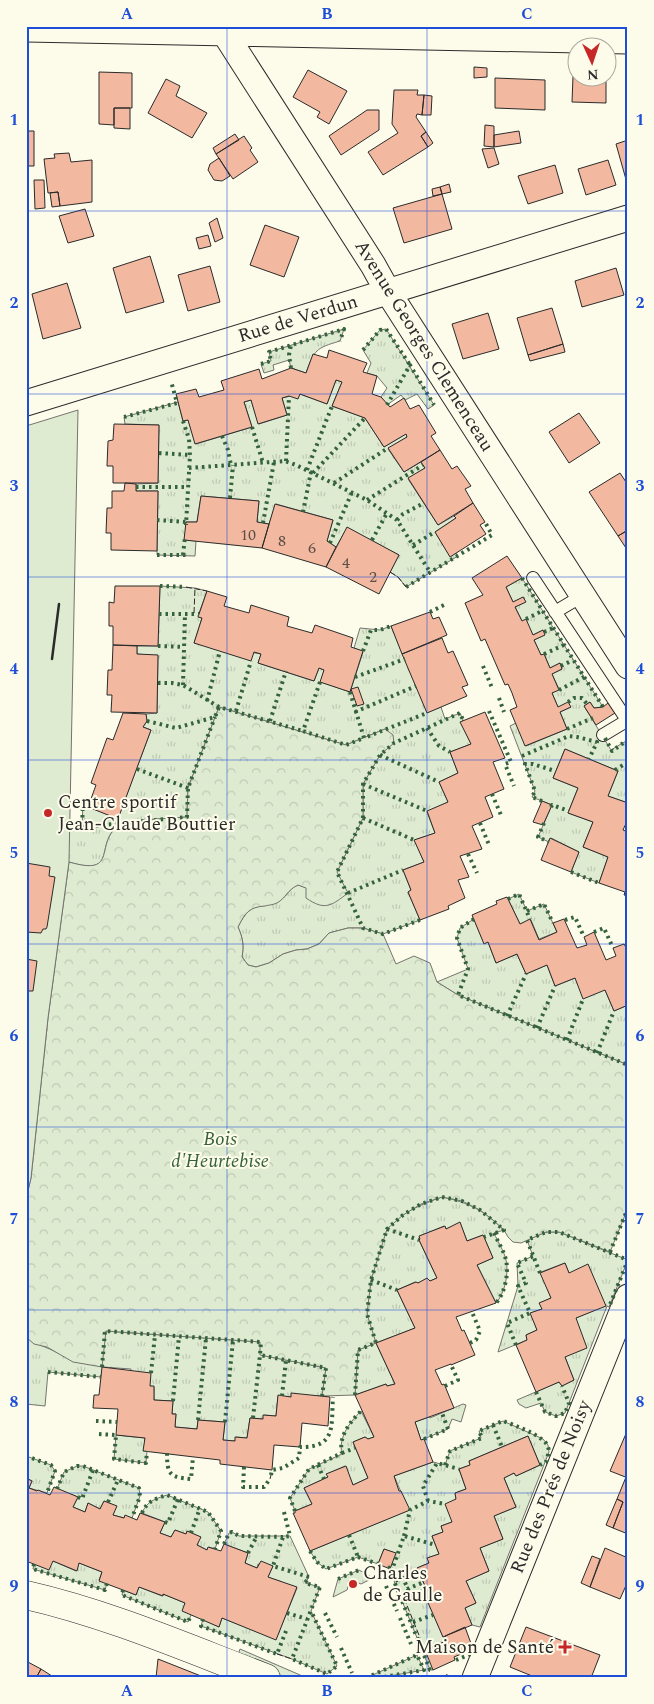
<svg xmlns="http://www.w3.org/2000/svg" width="654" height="1704" viewBox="0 0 654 1704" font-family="Spectral,serif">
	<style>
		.grass { fill: url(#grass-tufts); stroke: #74746e }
		.forest { fill: url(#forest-crowns); stroke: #74746e }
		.pitch { fill: #deebd1; stroke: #74746e }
		.building { fill: #f2b8a0; stroke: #2b2b2b }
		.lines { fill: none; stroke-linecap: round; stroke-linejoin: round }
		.service-casing { stroke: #2b2b2b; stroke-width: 14 }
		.minor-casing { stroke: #2b2b2b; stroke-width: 27 }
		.secondary-casing { stroke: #2b2b2b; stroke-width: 29 }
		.service { stroke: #fdfbea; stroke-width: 12 }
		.minor { stroke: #fdfbea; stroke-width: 25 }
		.secondary { stroke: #fdfbea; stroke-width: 28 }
		.hedge { stroke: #34623c; stroke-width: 4; stroke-dasharray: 2.5 4; stroke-linecap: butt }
		.fence { stroke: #2b2b2b; stroke-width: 1; stroke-dasharray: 6 2.5; stroke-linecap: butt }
		.wall { stroke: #2b2b2b; stroke-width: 2.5 }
		.grid { fill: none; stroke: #1d4ed8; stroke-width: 1; stroke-opacity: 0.55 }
		.poi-dot { fill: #c62828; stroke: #fdfbea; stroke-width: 2 }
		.labels { text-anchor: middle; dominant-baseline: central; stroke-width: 4; stroke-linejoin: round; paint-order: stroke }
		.number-label { font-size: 16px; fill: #5d4e48 }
		.street-label { font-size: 19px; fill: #2b2b2b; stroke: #fdfbea }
		.poi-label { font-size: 19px; fill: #2b2b2b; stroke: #fdfbea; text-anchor: start }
		.park-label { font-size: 19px; font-style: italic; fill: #34623c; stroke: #fdfbea }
		.neatline { fill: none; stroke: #1d4ed8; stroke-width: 2 }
		.grid-label { font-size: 16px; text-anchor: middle; font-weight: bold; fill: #1d4ed8 }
	</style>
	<defs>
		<pattern id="grass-tufts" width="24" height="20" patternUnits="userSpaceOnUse" patternTransform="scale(1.25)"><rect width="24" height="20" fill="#deebd1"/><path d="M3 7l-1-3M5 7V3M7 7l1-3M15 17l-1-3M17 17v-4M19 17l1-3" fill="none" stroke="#bfcab4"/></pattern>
		<pattern id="forest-crowns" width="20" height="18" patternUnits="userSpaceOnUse" patternTransform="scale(1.25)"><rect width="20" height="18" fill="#deebd1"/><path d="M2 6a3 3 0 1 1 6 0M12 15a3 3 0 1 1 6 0" fill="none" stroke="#bfcab4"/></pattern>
	</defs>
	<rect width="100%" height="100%" fill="#fdfbea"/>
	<path class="grass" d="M344,329l-4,12c-24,7 -26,9 -34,32l-15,-5 -2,-8 -16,5 1,5 -10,3 -3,-9 10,-3 -2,-9z
		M386,329l48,76 -6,4 -11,-15 -12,6 -4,-5 -14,10 -6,-8 6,-9 -10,-12 -10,-3 4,-10 -8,-13 17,-20z
		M336,380l6,2 -10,24 33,12 19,29 22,-13 1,3 -19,12 16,23 17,-10 4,6 -17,11 30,46 16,-9 2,2 -21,14 15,24 6,-3 2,3 -52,31 -8,-10 -8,-5 9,-17 -52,-27 -11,19 -9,-6 6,-21 -57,-16 -7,20 -12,-2 2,-21 -58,-5 -4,26h-11l-1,18 11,1 -1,15 -38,-1 1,-64h-22v-7l22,-1 1,-58 -34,-1 -1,-7 54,-15 5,19 5,-1 8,24 56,-17 -8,-25 7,-2 8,24 28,-9 -5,-17 18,-4 27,10z
		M522,578l81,129 -9,1 -4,-6 -6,4 27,44 15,-9 2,2v60l-20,-7 10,-25 -53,-22 -12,29 25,10 -10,25 25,9 -10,25 25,10 -9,26 -28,-11 8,-20 -28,-14 -2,4 -11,-5 14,-32 -20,-8 3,-6 -25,-65 6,-3 10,23 41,-17 -7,-17 11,-5h-13l-6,-14 7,-4 -7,-15 10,-5 -2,-6 -10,5 -6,-14 -3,1 -7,-15 10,-5 -1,-5 -10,5 -11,-14 -7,-14 10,-5 -1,-5 -11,5 -7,-15z
		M160,586l35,2 12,3 -9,25 4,2 -8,25 67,11 -3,9 56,18 5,-13 5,2 -3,12 29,10 13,-40 -9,-4 6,-20 20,2 11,-4 36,86 14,-5 4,12 15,-6 3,7 -2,2 10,22 -21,8 8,21 -19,9 9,20 -21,10 8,21 -20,7 9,22 -21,8 8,20 -3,2 12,28 -37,14 -20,-6h-15l-19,5 -10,11 -12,5 -11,1 -13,4 -14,9 -13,4 -8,-2 -6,-8c2,-11 1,-19 -4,-30 15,-31 24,-14 45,-29 7,-5 5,-9 15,-13l9,3 30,-16 26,-54v-34l17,-29 5,-26 -39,16 -127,-38 -31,81 -1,29c-11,1 -59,3 -66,7 -29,17 0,54 -52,38l-43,85 43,-121 13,1 1,-25 6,1 -1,4 30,11 33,-88 -8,-3 4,-6 -1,-7 11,-1 1,-57 -21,-2v-8h21z
		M519,894l8,17 17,-7 13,28 -18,7 -8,-19 -11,4 -12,-25z
		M474,919l10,24 4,-1 8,21 21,-9 9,20 21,-9 8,21 20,-8 30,12 9,21 14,-6v60l-170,-70 -21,-13 31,-13 -11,-31 3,-10z
		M442,1197c28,6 41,13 62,33l-10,3c4,9 10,18 12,27 3,13 -1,33 -10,43l-19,-38 16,-7 -10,-23 -16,6 -7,-18 -14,6 -2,-3 -24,10v3l-1,1 18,38 -7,3 -3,-2 -9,4 -3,-1 -18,8 18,38 -39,15 19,41 -8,2 -1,-2 -31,11 3,-45 18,-7c-3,-9 -9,-20 -9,-30 -1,-14 13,-76 21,-86 15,-15 34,-23 54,-30z
		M546,1232h13l69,28 -19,47 -2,-1 -42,107 -9,3 -11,-4 -4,-9 -15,5 -7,-4 -2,-4 42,-18 3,4 12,-6 -9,-23 11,-39 30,-13 -37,-32 -4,-10 -24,9 10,26 -11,5 2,6 -11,4 6,17 -11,5 1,5 -29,12 20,-66 -1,-23 16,-7 -6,-16z
		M105,1331l156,11v13l65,13 -4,28 -31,1 -13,-1 -2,20 -12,-1 -1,4 -13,-1 -3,20 -11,-1 -1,4 -12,-1 2,-18 -27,-2 -1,9 -22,-2 1,-13h-4l1,-13 -19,-1v-13l-4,-1 -19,-15v-2l-28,-2 -2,10 -53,-5 -3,34 -19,-2v-67c10,8 21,10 32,16z
		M463,1404l3,1 -5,17 -9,-3 -4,10 -27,11 -6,-18 14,-5 1,1z
		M361,1411l13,26 -6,2 -3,-2 -12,5 15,36 -15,7 -8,-19 -18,8 1,3 -24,11 8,16 -17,7 -5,-13 19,-29 33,-15c-4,-17 8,-32 19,-43z
		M503,1421l40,18 5,6 1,7 -69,175 -8,-2 -7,-17 11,-5 -10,-22 23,-10 -9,-23 23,-9 -9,-23 22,-9 -12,-29 10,-5 2,3 24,-11 -12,-29 -59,25 1,4 -11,4 7,20 -11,4 1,6 -4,23 -11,4 2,6 -11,4 7,18 -11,4 1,5 -12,5 9,20 -3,1 20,48 2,-1 1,5 -13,29h-3l-36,-89 3,-1 -4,-12 -3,1 5,-16 -11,-4 -6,15 -20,-7 -32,12 -9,-7 -7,-11 99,-41 -15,-34 39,-14 12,3 5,-14 31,-13 -2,-7z
		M116,1435l29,3 -1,12 3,1 -1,12 -32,-4z
		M26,1456l25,9 4,6 -8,22 -18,-5 3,-7 -6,-3z
		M77,1466h6l56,22 1,8 -8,22 -7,-2 -1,2 -11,-3 3,-9 -12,-5 -4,8 -12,-6 -3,9 -12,-5 5,-10 -21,-8 7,-17z
		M167,1495l41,17 13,19 -6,18 -6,-2 -2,3 -10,-5 3,-8 -12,-6 -2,3 -11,-4 -4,7 -11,-4 5,-11 -23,-9c5,-12 13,-14 25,-18z
		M232,1532l7,4h51l19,41 -4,6 15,4 -9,24 26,55 -10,8 -35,-15 -91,-33 2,-7 16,8 3,-9 54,21 21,-51 -29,-11 5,-11 -15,-2 -1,4 -12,-5 3,-10 -24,-9 5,-11z
		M53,1561l23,10 3,-8 23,9 -3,8 8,3 -2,7 -72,-21 1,-5z
		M359,1570l14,8 -12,6 -7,-3 -1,-2 -5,2 1,3 -2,6 -14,7 5,-18z
		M139,1587l23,9 1,-2 22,9 6,12 -3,7 -66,-27 1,-5 13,5z
		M240,1649l67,29h-19l-51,-20z
		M417,1655l7,15 -46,8h-12z"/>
	<path class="forest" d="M219,707l127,38 39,-16 8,6 1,8 -14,12 -17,29v34l-26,54 11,21c-17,13 -23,18 -42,5v-10l-8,-3c-11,5 -12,13 -21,18 -4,2 -9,2 -12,3 -16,1 -20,7 -27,21 5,11 6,19 4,30l6,8 8,2 13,-4 14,-9 13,-4 11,-1 12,-5 10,-11 19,-5h15l20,6 13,30 18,-8 16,7 7,19 21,13 170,70v143l-18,44 -51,-20h-13l-25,11 -8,-1 -5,-5 -4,-7 -11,-10 -13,-10 -18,-9 -20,-4 -21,7 -18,11 -16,14 -16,51 -4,34 9,29 -18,7 -3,45 -33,1 4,-28 -66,-13v-13l-154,-11 -4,36 -29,-5 -26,-15 -13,-3 -8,-7v-138l5,-21 17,-160 21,-156c52,15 23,-20 52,-38 6,-4 55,-6 66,-7l1,-29z"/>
	<path class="pitch" d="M78,410l-9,452 -21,156 -17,160 -5,21v-773z"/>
	<path class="building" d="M474,67l13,1v9l-13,1z
		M308,70l39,21 -18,33 -12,-7 3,-5 -27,-15z
		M99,72l33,1v35h-18v17l-15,-1z
		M573,76h3v2h30v25l-34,-1z
		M495,78l50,2v30l-50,-2z
		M166,79l14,7 -4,10 31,17 -15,25 -44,-25z
		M394,90h24l-1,5h7l-2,20 -5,-1 -1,3 10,15 -5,4 7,11 -45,28 -15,-23 30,-19 -6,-9z
		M424,95l8,1 -1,19h-9z
		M114,108h16v21l-16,-1z
		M367,110h12v20l-38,25 -12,-19z
		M485,125l9,1v21l-10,-1z
		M26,131h8v35h-8z
		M519,131l2,12 -27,4v-12z
		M426,132l7,11 -5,4 -7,-11z
		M235,134l4,6 -23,14 -3,-6z
		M244,136l8,12 -2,2 8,12 -25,17 -17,-25z
		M628,140v43h-1l-11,-39z
		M494,148l5,16 -11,4 -6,-19z
		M69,153l2,9 21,-2v42l-32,4 -2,-14 -10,1 -4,-34 11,-1 -1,-4z
		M219,158l11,18 -8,5 -8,-1 -6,-10 2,-6z
		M608,160l8,25 -30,10 -8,-26z
		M555,165l8,28 -35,11 -10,-28z
		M34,180h10l1,28 -10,1z
		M449,184l2,8 -9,2 -2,-7z
		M440,187l2,7 -9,2 -1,-7z
		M58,192l2,14 -8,1 -2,-14z
		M442,194l10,35 -48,14 -11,-35z
		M85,209l9,27 -26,7 -9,-27z
		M217,218l6,20 -8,4 -6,-19z
		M265,225l34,12 -15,40 -34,-12z
		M208,235l3,11 -12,3 -3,-11z
		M150,256l14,46 -38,11 -13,-45z
		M210,266l10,36 -32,9 -10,-36z
		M616,268l8,27 -42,12 -7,-26z
		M67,283l14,45 -38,11 -11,-45z
		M552,308l11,36 -35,11 -11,-37z
		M488,313l11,36 -36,10 -11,-35z
		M563,344l2,8 -35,9 -2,-6z
		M329,350l38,13 -4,9 14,4 -5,18 9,3 9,10 14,-9 6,11 9,-4 17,28 -5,3 9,14 -36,22 -16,-24 19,-11 -1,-3 -22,13 -19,-29 -33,-12 10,-24 -6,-2 -9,24 -27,-10 -2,5 -9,-3 -7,2 5,17 -29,9 -7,-24 -7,2 8,25 -57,17 -7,-24 -5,1 -7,-27 20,-5 3,8 25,-7 -3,-9 38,-12 3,10 29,-11 15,5 7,-19 14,4z
		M579,413l21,30 -31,20 -20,-31z
		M114,424l45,1 -1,58h-45v-17h-6l1,-25 5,-1z
		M440,450l12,19 5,-3 14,20 -6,3 8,14 -35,22 -30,-47 17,-10 -4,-6z
		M620,473l8,12v45l-10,6 -29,-44z
		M125,483l11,1v7h22l-1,60 -46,-1v-17h-5l1,-25h5v-17h12z
		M201,496l58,5 -2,21 12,2 -7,24 -78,-8 2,-18h11z
		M473,503l12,19 -5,3 6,9 -36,23 -15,-25 21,-14 -2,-2z
		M275,504l58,16 -6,21 9,6 -10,20 -64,-19z
		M347,527l52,28 -20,39 -53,-27z
		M628,530v17l-2,1 -8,-12z
		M507,556l15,22 -16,9 7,15 10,-5 3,5 -11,5 7,14 4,-2 7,16 10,-5 2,5 -11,5 7,15 3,-1 6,14 10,-5 2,6 -10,5 7,16 -7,3 6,14 10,-5 3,5 -11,5 7,17 -42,17 -15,-36 7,-3 -5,-14 -4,-9 -3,1 -20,-46 -4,2 -16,-38 18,-8 -11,-17z
		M115,586h45l-2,60 -45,-1v-19h-4v-24l5,1z
		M207,591l20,6 -3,9 25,7 2,-8 38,12 -2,9 25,7 3,-8 38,13 -2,9 12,4 -13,41 -30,-10 4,-12 -5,-2 -5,13 -56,-18 3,-9 -7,-2 -3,9 -57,-18 8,-25 -4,-1z
		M430,612l3,7 6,-2 8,18 -45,19 -11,-28z
		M442,638l6,15 5,-2 15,34 -6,2 5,9 -40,17 -25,-59z
		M113,645l24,1v8l21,1 -1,58 -46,-1 1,-17h-5l1,-25h4z
		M358,687l6,17 -7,2 -6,-17z
		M590,702l4,6 9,-1 5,-4 7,10 -19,12 -12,-19z
		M485,712l20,46 -12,4 11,27 -19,8 8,20 -21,9 10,23 -22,7 9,21 -11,3 7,18 -17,8 1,3 -29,11 -12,-28 3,-2 -8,-20 21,-8 -10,-22 21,-7 -8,-22 21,-9 -9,-20 19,-9 -8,-21 21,-8 -11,-22z
		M123,713l23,1 1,7 -4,6 8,3 -33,89 -30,-12 8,-22 -5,-2 16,-45 6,2z
		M565,749l53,22 -10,25 20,7v16l-5,11 5,2v64l-4,-1 1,-3 -26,-9 9,-26 -25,-10 10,-25 -25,-9 10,-25 -25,-10z
		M542,801l10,4 -9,20 -10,-3z
		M550,838l29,14 -8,20 -30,-12z
		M26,863l24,4 -1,9 6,1 -8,50 -1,2h-3l-2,4 -15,-1z
		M507,897l13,27 10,-5 9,21 18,-8 -4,-9 11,-4 13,29 10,-3 -3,-8 10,-5 12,28 10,-4 -3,-8 11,-4 4,7v54l-14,6 -9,-21 -22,9 -8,-21 -20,8 -8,-21 -21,9 -9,-20 -21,9 -8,-21 -4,2 -12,-29 25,-11 -1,-3z
		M26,959l11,2 -4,30h-7z
		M460,1222l7,19 16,-6 1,2 9,21 -16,7 19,38 -40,14 6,14 2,-1 11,25 -24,10v-1l-16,6 7,15 2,-1 1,2 9,22 -39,14 6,18 3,-1 9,23 -39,14 5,15h2l9,19 -100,41 -17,-38h2v-2l17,-7 -8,-16 24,-11 -2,-3 20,-8 7,19 15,-7 -15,-36 12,-5 3,2 6,-2 -19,-42 31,-11 1,2 8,-2 -19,-41 39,-15 -18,-38 19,-8 2,1 9,-5 3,3 7,-3 -18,-38 1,-1 -1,-3 26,-10 1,3z
		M565,1263l4,10 19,-9 18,42 -30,12 11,30 -22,9 9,23 -12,6 -3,-4 -23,10 -20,-47 11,-5 -1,-5 11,-5 -7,-17 12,-4 -3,-6 12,-5 -11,-25z
		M102,1367l49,6 -1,13h4v14l19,1 -1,13h4l-1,13 22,2 1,-9 27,2 -2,18 12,1v-4l12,1 3,-20 13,1v-4l13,1 2,-21 13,2v-4l39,4 -2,29 -26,-3 -2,24 -26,-2 -2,25 -52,-6v-4l-77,-9 2,-13 -29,-3 2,-26 -25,-1 1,-13h5z
		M628,1429v49l-18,-7z
		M528,1436l12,29 -24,11 -2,-3 -10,5 12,29 -22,9 9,23 -23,9 9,23 -23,10 10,22 -11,5 7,17 -29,12 -21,-48 4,-1 -9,-20 12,-5 -2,-5 12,-4 -7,-18 11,-4 -2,-6 11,-4 -7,-18 11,-5 -1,-6 11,-4 -7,-20 11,-4 -1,-4z
		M626,1477l2,1v56l-15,-6 10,-26 -6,-3z
		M26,1478l6,3 -3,7 8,3 1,-1 12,5 4,-8 24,10 -5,10 12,5 3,-9 12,6 4,-8 13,5 -4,9 11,3 1,-3 12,5 3,-7 25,9 -5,11 11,4 4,-7 11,4 1,-3 14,6 -4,8 10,5 1,-3 13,4 3,-7 24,9 -3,10 12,5 4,-7 12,5 -5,11 29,10 -21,53 -54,-22 -3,9 -37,-16 3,-8 -22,-9v2l-24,-9 -3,8 -13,-5 -24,-9 3,-9 -23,-9 -2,8 -24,-10 -4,9 -23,-9z
		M617,1499l6,3 -10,26 -7,-3z
		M605,1548l23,10v23l-8,18 -30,-12z
		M384,1549l12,4 -6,16 -12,-5z
		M592,1556l8,3 -10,28 -9,-4z
		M465,1627l8,22 -19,8 1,3 -22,10 -8,-20 21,-9 -1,-5z
		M526,1627l74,28 -9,23h-54l-27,-11z
		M158,1659l48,19h-50z
		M26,1661l15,8 -5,9h-10z
		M41,1669l14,9h-19z"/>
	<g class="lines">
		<g class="service-casing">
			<path id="service" d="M533,578l94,142
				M555,612l27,-16
				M603,735l25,-15"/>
		</g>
		<g class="minor-casing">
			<path id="minor" d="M220,26l153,239 15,27 240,374
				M26,29l602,12
				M26,403l602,-185
				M475,1678l153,-381"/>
		</g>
		<g class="secondary-casing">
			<path id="secondary" d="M26,1595c83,19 161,53 240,83"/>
		</g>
		<use href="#service" class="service"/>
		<use href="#minor" class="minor"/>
		<use href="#secondary" class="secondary"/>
		<path class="hedge" d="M363,350l17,-20 6,-1 24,36
			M261,364l10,-3 -2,-9 75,-23 -4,12
			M291,368l-2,-13 2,-10
			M387,405l23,-40 24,40
			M124,417l53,-14 -6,-22
			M183,421l6,18 1,16 -4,70
			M252,427l11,36
			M222,436l6,14 3,15
			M159,453l31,2
			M286,461l3,-65
			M189,468l96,-7 11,4 71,35 30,20 33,52
			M307,470l25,-64
			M313,473l52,-55
			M334,483l54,-35
			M136,487h52
			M230,498l3,-33
			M367,500l56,-35
			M303,512l8,-40
			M157,520l29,2
			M397,520l6,-6 21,-11
			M263,523l11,-61
			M372,540l15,-27
			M330,543l22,-51
			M413,545l22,-13
			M157,555h32
			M183,555l2,-18
			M522,578l81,129
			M160,586l26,1
			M406,587l86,-52 -7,-13
			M430,612l14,-7
			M159,614h40
			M526,619l16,-8
			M544,632l9,-4
			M158,646l26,1
			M363,651l8,-21h9l11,-4
			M544,654l20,-9
			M483,666l9,22
			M561,666l12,-6
			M355,677l50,-18
			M320,682l-17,49 43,14 18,-7
			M158,683h14l11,2 36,22 84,24
			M183,685l2,-71
			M559,690l25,-13
			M350,692l14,46 63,-25
			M499,698l5,14
			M207,701l13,-50
			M568,702l6,-4h8l5,6
			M236,711l15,-50
			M489,711l22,51 -6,2 9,22
			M355,712l61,-26
			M147,721l29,7 39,-11 4,-10
			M270,721l16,-50
			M427,728l12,18 11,6
			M567,729l26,-11
			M605,738l7,13 14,-10 2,2
			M380,755l59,27
			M522,756l47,-20 8,1 20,5 -8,17
			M137,769l51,19
			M615,770l13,-8
			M363,784l64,27
			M492,794l9,21
			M542,801l-10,-4 3,-6 -10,-27h8l22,7
			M83,802l-1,25 105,-10 1,-29 27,-71
			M551,807l1,-2 17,6
			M363,818l51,22
			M480,823l9,22
			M544,823l-6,14 11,5
			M468,854l9,19
			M571,872l28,11
			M348,893l55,-23
			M508,899l11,-5 11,25
			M527,911l17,-7 9,19
			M474,919l-14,9 -3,10 11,31 -10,26 170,70
			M420,920l-37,14 -20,-6 -26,-56 26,-54v-34l17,-29 14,-12 66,-30 3,7
			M565,920l10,-3 9,20
			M594,932l10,-4 9,20
			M507,1016l19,-42
			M537,1028l18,-42
			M567,1040l16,-41
			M597,1053l17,-42
			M387,1229l32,11
			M494,1233c4,9 10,18 12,27 3,13 -1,33 -10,43
			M610,1252l18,-44
			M540,1273l-13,-33 19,-8h13l69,28 -19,47
			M371,1280l26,10
			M470,1343l6,-3 4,-9 -8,-19
			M516,1345l-9,-22 23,-10 -12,-27 8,-3 -9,-20 17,-7
			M102,1367l3,-36 156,11 -1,13 66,13 -4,28
			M48,1372l53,5
			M151,1373l4,-38
			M445,1386l13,-6 -7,-15
			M536,1392l9,20 11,4 9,-3 4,-10 -7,-17
			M355,1395l3,-45 18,-7 -9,-29 4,-34 16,-51 16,-14 18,-11 21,-7 20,4 18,9 24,20 -20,7
			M282,1396l4,-36
			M173,1401l6,-65
			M253,1418l7,-63
			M198,1420l8,-82
			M96,1421l21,1
			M225,1422l8,-82
			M493,1425l9,22
			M99,1434l17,1 -2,24 32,4 1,-12
			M424,1439l24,-10 -6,-16
			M167,1453c0,22 3,24 24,26l2,-22
			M342,1453l13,-5
			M26,1456l25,9 4,6 -8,22
			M318,1465l6,14
			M445,1465l5,-14 32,-13 -3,-7 24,-10c11,4 42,15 45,26 2,5 -1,10 -2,15l-6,3
			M244,1467l-1,20h21l6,-8
			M271,1475l1,-5 11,-2 16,-10 1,-11c37,1 31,-22 33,-50
			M57,1489l7,-17 13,-6h6l56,22 1,8 -8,22
			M78,1497l4,2 11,-29
			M428,1501l-5,-15 14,-23 22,6
			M108,1502l10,-22
			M295,1511l-5,-13 19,-29 33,-16c-4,-16 8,-31 19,-42
			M284,1512l6,24 -7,1 -10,29 36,11 -4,6 15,4 -28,72 35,15 10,-8 -26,-55
			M142,1513c5,-12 13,-14 25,-18l41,17 13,19 -6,18
			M165,1522l3,1 10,-24
			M191,1533l9,-25
			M349,1535l9,22
			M404,1536l6,-26 18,-9 17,3
			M224,1544l5,-11 3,-1 7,4 44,1
			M310,1551l7,11 9,7 32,-12 23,8
			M248,1553l9,-17
			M34,1564l-1,5 72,21 2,-7
			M388,1568l5,-1 11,-31 32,9
			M338,1579l21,-9
			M386,1586l11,25
			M407,1589l17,-7
			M123,1590l-1,5 66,27 3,-7
			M404,1598l7,-2 -8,-18 -9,3 36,89h3
			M287,1613l20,6
			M325,1613l12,24
			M400,1618l11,26
			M203,1619l-2,7 76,28 9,-23
			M413,1622l20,-7
			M341,1648l11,25
			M456,1660l15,-6
			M366,1678l51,-23 7,15 -46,8
			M440,1678l4,-3 6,3"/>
		<path class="fence" d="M390,572l8,5 8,10
			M186,587l21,4
			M194,613l1,-25
			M270,1479l1,-4
			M404,1598l21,52
			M277,1654l15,5"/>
		<path class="wall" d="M52,659l7,-55"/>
	</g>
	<path class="grid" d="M227,26v1652M427,26v1652M26,211h602M26,394h602M26,577h602M26,760h602M26,944h602M26,1127h602M26,1310h602M26,1493h602"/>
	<g class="poi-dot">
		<circle cx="48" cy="813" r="5"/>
		<circle cx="353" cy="1584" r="5"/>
		<path d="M562.5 1639.5h5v5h5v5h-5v5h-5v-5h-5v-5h5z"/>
	</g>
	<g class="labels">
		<g class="number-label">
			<text x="248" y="535">10</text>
			<text x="282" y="541">8</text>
			<text x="312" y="548">6</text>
			<text x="346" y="563">4</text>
			<text x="373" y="577">2</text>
		</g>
		<g class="street-label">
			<text transform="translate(298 319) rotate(-17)">Rue de Verdun</text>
			<text transform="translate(424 346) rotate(58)">Avenue Georges Clemenceau</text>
			<text transform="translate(551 1487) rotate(-68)">Rue des Prés de Noisy</text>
		</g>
		<g class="poi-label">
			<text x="58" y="802">Centre sportif<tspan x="58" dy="22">Jean-Claude Bouttier</tspan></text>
			<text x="363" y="1573">Charles<tspan x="363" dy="22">de Gaulle</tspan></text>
			<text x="554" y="1647" text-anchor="end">Maison de Santé</text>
		</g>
		<g class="park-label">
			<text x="220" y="1139">Bois<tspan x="220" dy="22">d'Heurtebise</tspan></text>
		</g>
	</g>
	<rect width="654" height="1704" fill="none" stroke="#fdfbea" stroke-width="55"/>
	<g transform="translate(592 62) rotate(177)"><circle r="24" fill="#fdfbea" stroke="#a9a89e"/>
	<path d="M0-4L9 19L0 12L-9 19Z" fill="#c62828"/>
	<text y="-8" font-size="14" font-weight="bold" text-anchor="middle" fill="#2b2b2b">N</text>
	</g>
	<rect x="28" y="28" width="598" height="1648" class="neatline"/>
	<g class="grid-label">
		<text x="127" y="19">A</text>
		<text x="327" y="19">B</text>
		<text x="527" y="19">C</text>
		<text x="14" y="125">1</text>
		<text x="640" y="125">1</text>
		<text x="14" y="308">2</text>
		<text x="640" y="308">2</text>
		<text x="14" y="491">3</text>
		<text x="640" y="491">3</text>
		<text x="14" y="674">4</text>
		<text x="640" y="674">4</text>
		<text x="14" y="858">5</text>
		<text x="640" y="858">5</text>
		<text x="14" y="1041">6</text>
		<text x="640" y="1041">6</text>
		<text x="14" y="1224">7</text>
		<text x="640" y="1224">7</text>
		<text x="14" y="1407">8</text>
		<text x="640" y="1407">8</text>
		<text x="14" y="1591">9</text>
		<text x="640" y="1591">9</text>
		<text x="127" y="1696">A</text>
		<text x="327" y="1696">B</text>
		<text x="527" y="1696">C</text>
	</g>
</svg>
